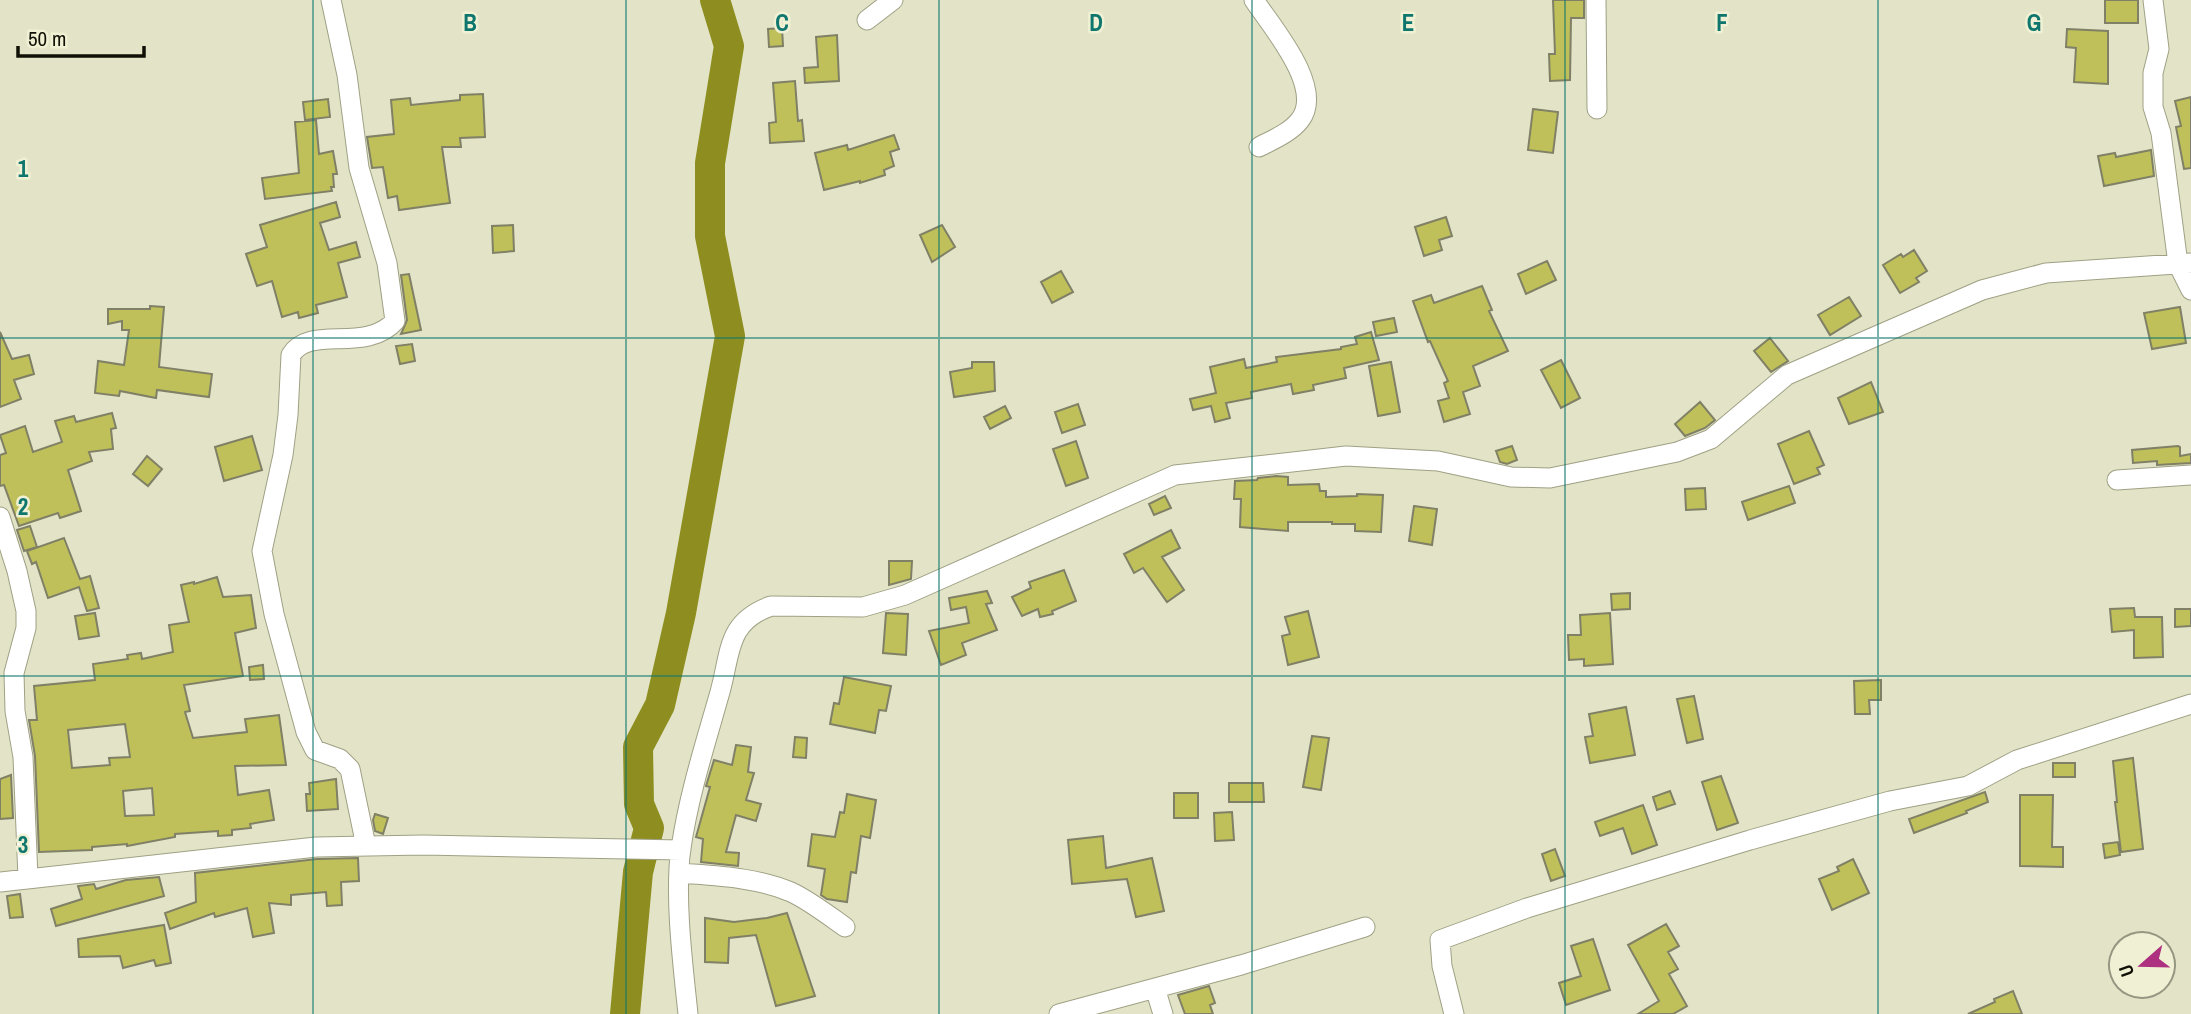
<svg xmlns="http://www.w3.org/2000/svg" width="2191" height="1014" viewBox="0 0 2191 1014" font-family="'Archivo Narrow',sans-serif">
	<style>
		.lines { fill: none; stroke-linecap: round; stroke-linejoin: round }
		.river { stroke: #8e8e20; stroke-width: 30 }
		.building { fill: #c0c05a; stroke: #7f8065; stroke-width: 2; fill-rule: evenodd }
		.minor-casing { stroke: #9fa084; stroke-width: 21 }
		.minor { stroke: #fff; stroke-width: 19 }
		.grid { fill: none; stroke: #0f766e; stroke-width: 2; stroke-opacity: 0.55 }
		.grid-label { font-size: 23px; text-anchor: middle; font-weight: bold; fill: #0f766e; stroke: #f0f1d4; stroke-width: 5; stroke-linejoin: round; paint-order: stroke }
	</style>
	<rect width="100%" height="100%" fill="#e3e4c7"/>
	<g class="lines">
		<path class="river" d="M625,1014l13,-142 11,-44 -10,-24 -1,-57 22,-42 21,-92 49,-277 -20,-100v-73l19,-117 -14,-46"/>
	</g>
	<path class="building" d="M1553,0h31v18h-13l-1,62 -20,1 -1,-27h6z
		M2105,0h33v23h-33z
		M782,28l1,18 -14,1 -1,-18z
		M2067,29l41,2v53l-34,-2 2,-34 -10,-1z
		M837,35l2,46 -34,2 -1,-15 14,-1 -2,-30z
		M795,81l3,40 4,-1 2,21 -34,2 -1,-20 7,-1 -3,-39z
		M483,94l2,43 -25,1 1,9h-19l8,56 -51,7 -2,-14 -9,2 -5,-31 -11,1 -5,-31 27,-3 -3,-34 19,-2 1,7 49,-5v-5z
		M2191,97v71l-7,1 -8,-42 5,-1 -6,-25z
		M328,99l2,18 -25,3 -2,-18z
		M1533,109l25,3 -5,41 -25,-3z
		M316,120l3,34 14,-3 4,23h-4l1,13h-3l1,4 -67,8 -3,-21 37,-5 -4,-51z
		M894,135l5,14 -9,3 4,14 -10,4 1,5 -25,8v-2l-36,9 -9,-37 32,-8 1,5z
		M2151,150l3,26 -50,10 -6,-30 17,-3 1,4z
		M336,202l4,15 -20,6 9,27 27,-8 4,15 -22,6 9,34 -31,8 2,8 -19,5 -1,-6 -16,5 -10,-36 -15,5 -11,-32 21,-7 -7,-22z
		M1446,217l6,19 -13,4 3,10 -18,6 -9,-29z
		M513,225l1,26 -21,2 -1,-27z
		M942,225l13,22 -23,15 -12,-27z
		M1914,250l13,21 -11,7 3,4 -19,11 -17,-28 18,-11 2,3z
		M1547,261l9,19 -30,14 -8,-20z
		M1061,271l12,21 -21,11 -11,-21z
		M409,274l12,56 -20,4 6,-14 -6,-45z
		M1482,286l10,24 -3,1 19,40 -35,15 7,20 -17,6 7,22 -26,8 -6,-21 11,-3 -5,-15 4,-2 -18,-40 -2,1 -15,-41 18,-6 3,8z
		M1849,297l12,19 -31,19 -12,-20z
		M150,306l14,1 -5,60 53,7 -3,23 -52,-7 -1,8 -36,-7 -1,5 -24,-3 3,-32 26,4 5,-35h-7v-9l-14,3v-15h42z
		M2180,307l6,36 -34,6 -8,-36z
		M1394,318l3,14 -21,4 -3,-14z
		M0,332l12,27 17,-4 5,19 -20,6 7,19 -21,8z
		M1371,332l8,28 -35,8 2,10 -33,7 1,5 -21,4 -2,-10 -40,8 1,6 -26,5 4,15 -15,4 -4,-16 -18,4 -3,-11 26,-6 -6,-26 34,-8 2,9 31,-6 -1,-5 65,-8v-2l16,-3 -2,-7z
		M1770,338l18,23 -17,11 -17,-21z
		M412,344l3,17 -15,3 -4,-18z
		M1561,360l19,38 -19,10 -20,-38z
		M972,362h22l1,29 -41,6 -4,-25 22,-4z
		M1391,362l9,50 -22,4 -9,-50z
		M1871,382l12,30 -34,12 -11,-26z
		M1700,402l15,18 -10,8 -20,8 -10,-12z
		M1078,404l7,21 -23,8 -7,-21z
		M1005,406l6,12 -21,11 -6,-12z
		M112,413l4,15 -5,1 2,20 -24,3 3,9 -24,9 13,41 -21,7 -2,-5 -39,13 -15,-41 -4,1v-31l6,-2 -6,-18 25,-9 8,26 29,-10 -7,-21 19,-5 2,6z
		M1809,431l15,34 -7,3 3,6 -26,10 -16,-40z
		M252,436l10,34 -38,11 -9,-34z
		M1076,441l12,37 -22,8 -13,-37z
		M1512,446l5,14 -10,4 -7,-2 -4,-11z
		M2178,446l2,1v9l11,-2v9l-34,2v-4l-24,2 -1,-13z
		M147,456l15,13 -14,17 -15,-12z
		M1276,476l12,1v8l31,-1 1,7h6v6l31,-1v-2l26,1 -2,37 -26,-1v-7h-23v-2h-44v9l-48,-4 1,-28h-7l1,-18 22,-1 1,-2z
		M1789,486l6,17 -47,17 -6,-18z
		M1705,488l1,21 -20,1 -1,-21z
		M1165,496l6,12 -17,7 -5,-11z
		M1414,506l23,3 -5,36 -23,-4z
		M30,526l7,21 -13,4 -7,-21z
		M1171,530l9,18 -18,9 22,33 -17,12 -24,-34 -9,5 -10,-19z
		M64,538l16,41 10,-3 9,32 -12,3 -8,-24 -31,11 -12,-36 -4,2 -5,-13z
		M889,561h23l-1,18 -22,6z
		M1064,570l12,31 -24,10 1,3 -13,3 -2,-8 -16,7 -10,-19 19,-9 -2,-6z
		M217,577l6,20 28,-2 5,33 -21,5 8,43 -59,9 6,26 -5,1 8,26 54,-6 -2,-13 34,-4 7,50 -51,1 3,29 31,-5 5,30 -24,4 1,4 -19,2v5l-14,1v-5l-43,3v3l-48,9v-2l-35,3v3l-53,2 -4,-96 -6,-36h8l-3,-34 61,-6 -2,-16 35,-5 -1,-4 14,-2 1,6 31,-7 -4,-27 20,-3 -8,-37 13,-3v2zM125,724l5,33 -21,1 1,7 -38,3 -4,-38zM152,788l2,27 -29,1 -2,-25z
		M987,591l5,12 -6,1 11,26 -35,13 4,12 -25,10 -12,-34 40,-8 -3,-16 -15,3 -2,-12z
		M1630,593v16l-18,1 -1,-16z
		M2134,608l1,9h27l1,40 -29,1v-28l-22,2 -2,-23z
		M2175,609h16v17l-16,1z
		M1308,611l11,46 -31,8 -6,-29 8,-2 -5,-17z
		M95,613l4,23 -20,3 -4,-23z
		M886,613l22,1 -2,41 -23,-2z
		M1610,613l3,51 -29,2v-7l-15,1 -1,-25h13l-1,-20z
		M263,665l1,14 -14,1 -1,-13z
		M844,677l47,9 -5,25 -7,-1 -4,23 -45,-9 4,-21 5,1z
		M1881,680v20h-12l1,14h-15l-1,-33z
		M1694,696l9,43 -16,4 -10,-44z
		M1626,707l9,48 -45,8 -5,-26 8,-1 -4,-22z
		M1312,736l17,2 -8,52 -18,-3z
		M795,737l12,1 -1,20 -13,-1z
		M736,745l15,2 -3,25 6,1 -8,27 15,4 -5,17 -20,-6 -10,37 13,1 -1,13 -37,-4 2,-23 -7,-2 14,-50 -4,-1 8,-26 18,5z
		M2133,758l10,91 -22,3 -6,-50h2l-4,-41z
		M2053,763h22v14h-22z
		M11,775l2,43 -13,1v-40z
		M1721,776l17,47 -21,7 -15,-48z
		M336,779l2,30 -31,2 -1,-17h4l-1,-11z
		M1229,783h34l1,19h-35z
		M1670,791l5,13 -18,6 -4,-13z
		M1985,792l3,10 -22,9 1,2 -53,20 -5,-14z
		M1174,793h24v25h-24z
		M847,794l29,6 -6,38 -9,-2 -5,37 -5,-1 -4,30 -20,-3 -6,-4 4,-26 -17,-3 4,-32 23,3 5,-25 4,1z
		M2020,795h33l-1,52h11v20l-43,-1z
		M1643,805l14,40 -25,9 -9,-26 -23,8 -5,-14z
		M1232,812l2,28 -19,1 -1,-28z
		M375,814l13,4 -5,16 -8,-3 -2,-11z
		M1103,836l3,32 46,-10 12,53 -28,6 -9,-38 -55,5 -4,-44z
		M2118,842l2,13 -15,3 -2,-14z
		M1555,849l10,27 -14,5 -9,-27z
		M358,858l1,23 -18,1 1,23 -15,1 -1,-14 -35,3v10l-22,-2 5,30 -21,4 -6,-29 -32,9 -1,-4 -44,16 -5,-16 31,-11 -1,-29 122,-14z
		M1853,859l16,34 -37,17 -13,-31 20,-8 -2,-4z
		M159,877l5,19 -108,30 -5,-17 31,-10 -4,-13 16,-2 2,5 30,-9z
		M20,894l3,23 -13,1 -3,-22z
		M787,913l28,83 -39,10 -20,-71 -27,3 -1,25 -23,-1v-44l29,4 33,-4z
		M1666,924l13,22 -11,6 10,17 -9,5 18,32 -14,8h-35l21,-13 -31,-56z
		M164,925l7,38 -15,3 -2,-6 -31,8 -3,-12 -41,1 -1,-18z
		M1593,939l17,51 -44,15 -7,-22 22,-7 -10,-30z
		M1209,986l6,17 -5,2 3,9h-28l-7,-19z
		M2013,991l9,23h-54l27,-12 -1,-3z"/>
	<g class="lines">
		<g class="minor-casing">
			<path id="minor" d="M331,0l16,75 12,93 28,95 8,58c-29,33 -86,3 -104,34l-3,60 -5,40 -21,96 12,63 32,118 9,18 25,9 10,10 16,77
				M1254,0c18,27 71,88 46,120 -10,13 -28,20 -41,27
				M1596,0l1,109
				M2153,0l6,49 -6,24v34l8,26 17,131 13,26
				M867,20l26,-20
				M2117,480l74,-5
				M0,517l17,54 9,40v17l-12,45 1,38 8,46 5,121
				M679,873c38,3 76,4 112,19 19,9 37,23 54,35
				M0,882l316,-35 107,-2 258,5
				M1155,988l8,26
				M688,1014c-5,-48 -14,-119 -7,-166 8,-54 24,-103 39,-156 11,-39 6,-70 51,-86l92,1 42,-12 270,-120 171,-19 92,5 73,16 39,1 127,-26 34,-13 76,-64 195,-85 64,-17 145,-10
				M1059,1014l182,-49 124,-38
				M1454,1014l-12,-48 -2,-26 87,-32 223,-68 140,-39 78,-15 49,-26 174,-56"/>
		</g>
		<use href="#minor" class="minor"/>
	</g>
	<path class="grid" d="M313,0v1014M626,0v1014M939,0v1014M1252,0v1014M1565,0v1014M1878,0v1014M0,338h2191M0,676h2191"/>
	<g class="grid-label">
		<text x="470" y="31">B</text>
		<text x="782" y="31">C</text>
		<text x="1096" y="31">D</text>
		<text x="1408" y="31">E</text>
		<text x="1722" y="31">F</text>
		<text x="2034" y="31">G</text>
		<text x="23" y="177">1</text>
		<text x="23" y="515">2</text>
		<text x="23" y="853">3</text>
	</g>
	<g transform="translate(2142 965) rotate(250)"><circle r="33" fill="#f0f1d4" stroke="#969782" stroke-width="2"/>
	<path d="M0-5L12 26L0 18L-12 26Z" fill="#ae3080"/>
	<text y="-10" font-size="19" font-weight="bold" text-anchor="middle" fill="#101006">U</text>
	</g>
	<path d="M18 46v10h126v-10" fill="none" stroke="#101006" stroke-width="3.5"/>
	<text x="28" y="46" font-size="21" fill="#101006" stroke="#f0f1d4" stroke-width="5" paint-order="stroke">50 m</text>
</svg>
